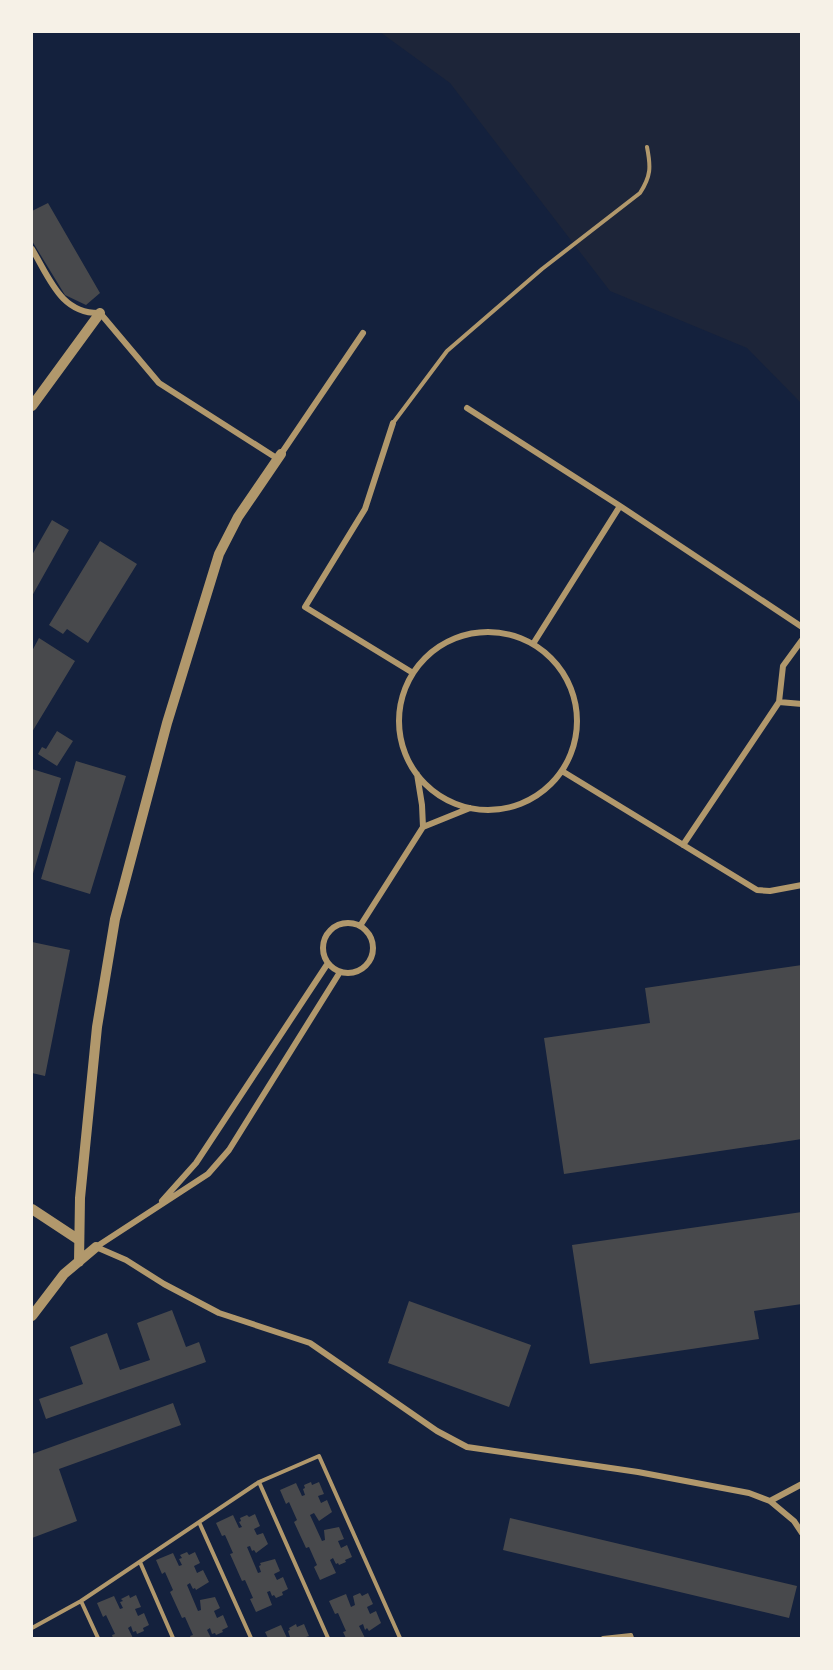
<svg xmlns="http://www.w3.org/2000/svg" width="833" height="1670" viewBox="0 0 833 1670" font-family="Roboto,sans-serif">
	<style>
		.green { fill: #1d2539 }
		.building { fill: #48494c }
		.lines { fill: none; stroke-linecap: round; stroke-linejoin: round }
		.service { stroke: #b1986c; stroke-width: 4 }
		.minor { stroke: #b1986c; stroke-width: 6 }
		.tertiary { stroke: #b1986c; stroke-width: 10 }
	</style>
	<rect width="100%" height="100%" fill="#14213d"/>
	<path class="green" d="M380,32h421v371l-54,-55 -137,-57 -160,-208z"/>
	<path class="building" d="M48,203l52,90 -14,12 -21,-10 -33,-54v-30z
		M52,520l17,10 -37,66v-41z
		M100,541l37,23 -49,79 -21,-14 -4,5 -14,-9z
		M39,638l36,23 -43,71v-81z
		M57,731l16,10 -16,25 -19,-12 4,-7 4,2z
		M76,761l50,15 -36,118 -49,-15z
		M32,769l29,9 -29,99z
		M32,942l38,8 -25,126 -13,-3z
		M802,965v174l-238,35 -20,-136 106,-15 -5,-35z
		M802,1212v92l-48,7 5,28 -169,25 -18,-119z
		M409,1301l122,44 -22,62 -121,-44z
		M172,1310l14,37 13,-5 7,20 -160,57 -7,-20 44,-15 -13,-37 37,-14 13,37 30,-10 -13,-37z
		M173,1403l8,22 -122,44 18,52 -45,17v-84z
		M311,1482l1,3 7,-3 5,12 -6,2 3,7 6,-3 5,12 -13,9 -5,-8 -4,2 12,26 3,-1 -1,-10 15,-3 5,12 -6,2 3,7 6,-3 5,12 -7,3 1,2 -7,3 -1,-2 -2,1 -3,-6 -3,2 6,13 -16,7 -6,-13 3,-2 -8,-18 -3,1 -12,-26 3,-2 -8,-18 -3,2 -6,-14 16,-7 6,13 3,-1 -2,-6 2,-1 -1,-3z
		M255,1514l5,12 -6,3 3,6 6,-2 5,11 -12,9 -2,-3 -2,1 -2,-5 -3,1 11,26 3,-1 -2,-6 2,-1 -1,-2 15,-4 5,12 -6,3 3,6 6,-3 5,12 -6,3 1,3 -7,3 -2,-3 -2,1 -2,-5 -3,1 5,13 -16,7 -6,-13 3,-1 -8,-18 -3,1 -12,-27 3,-1 -8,-18 -3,1 -6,-13 17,-8 6,13 3,-1 -3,-5 2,-1 -1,-3 7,-3 2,2z
		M510,1518l287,68 -8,32 -286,-68z
		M187,1552l2,3 6,-3 5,11 -6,3 3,7 6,-3 6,12 -13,8 -1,-2 -2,1 -3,-6 -3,2 11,26 3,-1 -1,-10 15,-3 5,11 -6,3 3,7 6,-3 5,12 -6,3 1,2 -7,3 -1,-2 -3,1 -2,-6 -3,2 4,8h-20l-1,-2 3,-1 -8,-18 -3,1 -12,-26 3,-2 -8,-18 -3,2 -6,-14 17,-7 6,13 3,-1 -3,-6 3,-1 -2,-3z
		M360,1593l2,3 6,-3 5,11 -6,3 3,7 6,-3 5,12 -12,8 -2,-3 -2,2 -2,-6 -4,2 6,12h-19l-3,-6 3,-1 -8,-18 -3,1 -6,-13 17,-7 5,13 4,-2 -2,-9z
		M129,1595l1,3 6,-3 5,12 -6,2 3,7 6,-3 5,12 -6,3 1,3 -7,3 -1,-3 -3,1 -2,-6 -3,2 5,10h-20l-1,-3 3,-1 -9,-19 -3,2 -6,-14 17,-7 6,13 3,-1 -3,-6 3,-1 -2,-2z
		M296,1624l1,3 7,-3 5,12 -6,2h-35l-3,-6 16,-7 6,13 3,-1 -2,-6 2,-1 -1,-2z"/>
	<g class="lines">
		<path class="service" d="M393,423l54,-72 95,-82 98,-76c11,-17 11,-26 7,-46
			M259,1482l69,156
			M199,1522l52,116
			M140,1562l33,76
			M81,1601l17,37
			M32,1628l49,-27 178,-119 60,-26 81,182
			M603,1638l28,-3 1,3"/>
		<path class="minor" d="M32,249c18,30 29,65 68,64l59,70 119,76
			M467,408l153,98 182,121
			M393,423l-28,86 -60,98 108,66
			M281,454l82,-121
			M399 721a89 89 0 1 1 178 0a89 89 0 1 1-178 0Z
			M533,644l87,-138
			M779,702l23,2
			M562,771l195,119 13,1 32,-6
			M417,774l5,31 1,22
			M683,845l96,-143 4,-36 19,-26
			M323 948a25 25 0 1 1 50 0a25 25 0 1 1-50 0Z
			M360,926l63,-99 47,-19
			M162,1201l34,-38 132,-200
			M96,1247l30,13 38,24 55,29 91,30 127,88 30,16 171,25 111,21 21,8 24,20 8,12
			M96,1247l112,-73 21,-24 111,-178
			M770,1501l32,-17"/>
		<path class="tertiary" d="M32,406l68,-93
			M32,1209l47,31
			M79,1262l1,-64 17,-171 18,-108 52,-196 52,-169 19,-37 43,-63
			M32,1316l32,-42 32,-27"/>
	</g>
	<rect width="833" height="1670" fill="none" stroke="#f6f1e7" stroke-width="66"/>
</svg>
